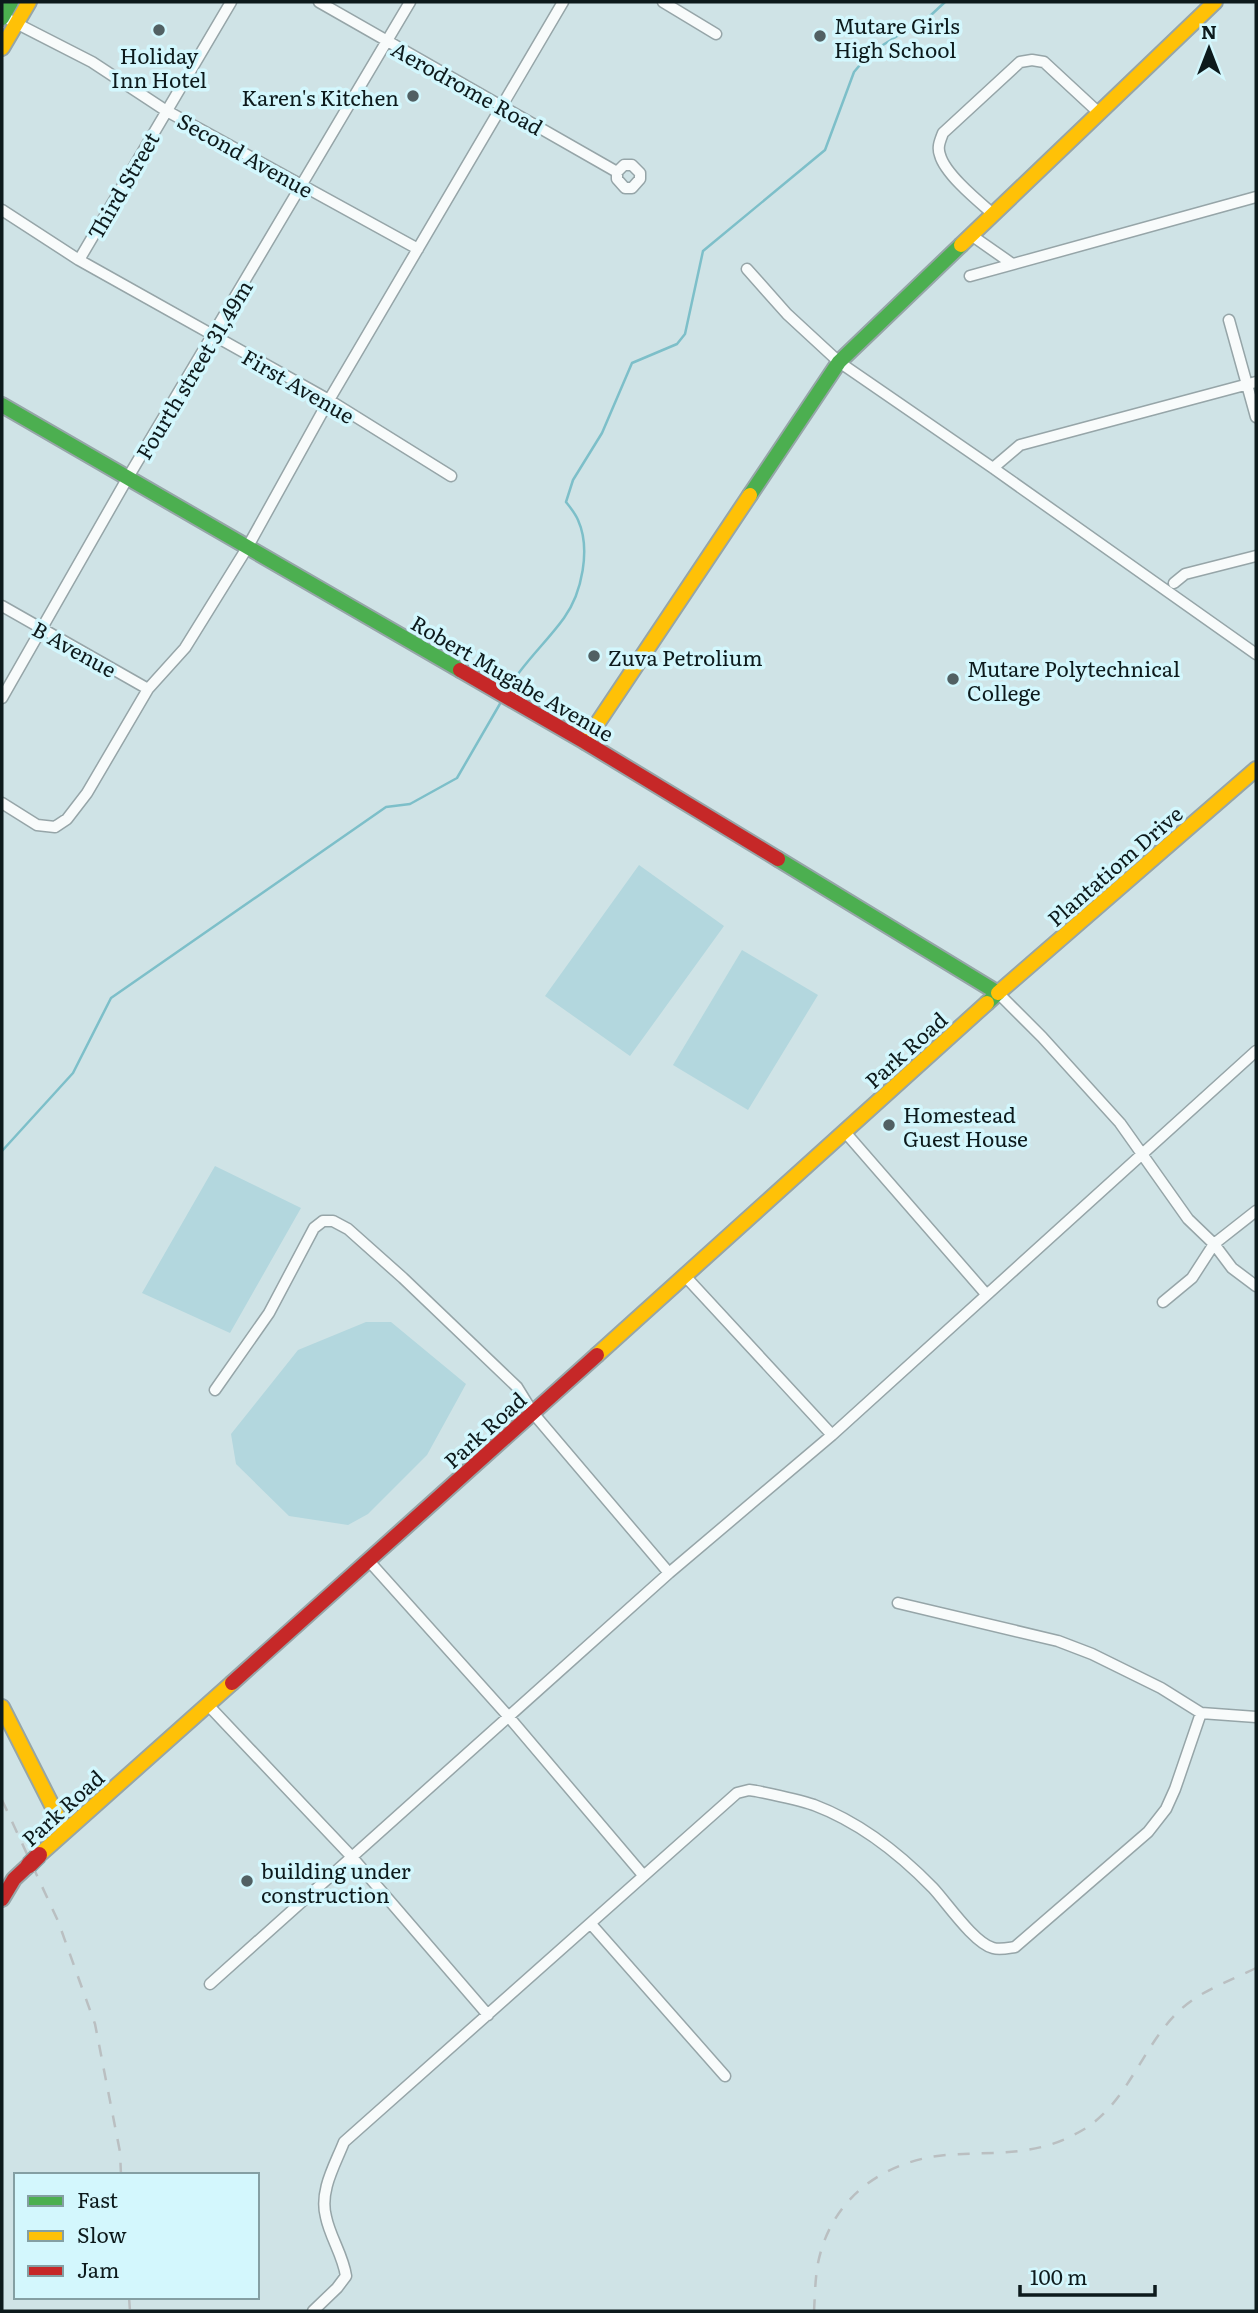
<svg xmlns="http://www.w3.org/2000/svg" width="1258" height="2313" viewBox="0 0 1258 2313" font-family="Literata,serif">
	<style>
		.green { fill: #b3d7de }
		.lines { fill: none; stroke-linecap: round; stroke-linejoin: round }
		.stream { stroke: #7dbfc9; stroke-width: 2.5 }
		.street-casing { stroke: #96a5a8; stroke-width: 13 }
		.fast-casing { stroke: #96a5a8; stroke-width: 18 }
		.slow-casing { stroke: #96a5a8; stroke-width: 18 }
		.jam-casing { stroke: #96a5a8; stroke-width: 18 }
		.street { stroke: #f8fbfb; stroke-width: 10 }
		.fast { stroke: #4caf50; stroke-width: 14 }
		.slow { stroke: #ffc107; stroke-width: 14 }
		.jam { stroke: #c62828; stroke-width: 14 }
		.rail { stroke: #babfc1; stroke-width: 2.5; stroke-dasharray: 12 12; stroke-linecap: butt }
		.jam-bridge-casing { stroke: #8aa2a5; stroke-width: 19; stroke-linecap: butt }
		.jam-bridge { stroke: #c62828; stroke-width: 16 }
		.poi-dot { fill: #516063; stroke: #d3f7fd; stroke-width: 2.5 }
		.labels { text-anchor: middle; dominant-baseline: central; stroke-width: 7; stroke-linejoin: round; paint-order: stroke }
		.poi-label { font-size: 21px; fill: #0d1a1c; stroke: #d3f7fd; text-anchor: start }
		.street-label { font-size: 21px; fill: #0d1a1c; stroke: #d3f7fd }
	</style>
	<rect width="100%" height="100%" fill="#cfe3e6"/>
	<path class="green" d="M639,865l85,61 -94,130 -85,-60z
		M742,950l76,45 -70,115 -75,-45z
		M215,1166l86,42 -71,125 -88,-40z
		M366,1322h25l75,62 -39,71 -59,59 -20,11 -59,-9 -53,-52 -5,-30 67,-84z"/>
	<g class="lines">
		<path class="stream" d="M507,690c16,-27 39,-47 57,-72 18,-25 27,-69 14,-98 -3,-7 -8,-13 -12,-18l7,-22 29,-47 30,-70 45,-19 8,-10 18,-83 122,-101 29,-78 16,-19 61,-38 14,-13
			M2,1151l71,-78 38,-75 275,-191 24,-3 47,-26 44,-76"/>
		<g class="street-casing">
			<path id="street" d="M319,2l298,170v7l8,9h7l8,-9v-6l-8,-8h-8l-7,7
				M663,2l53,32
				M2,16l90,46 73,48 253,139
				M2,210l77,50 250,140 122,76
				M993,214c-15,-13 -48,-40 -53,-59 -3,-8 0,-14 3,-22l77,-71 12,-2 12,2 54,50
				M971,235l40,28
				M79,260l152,-258
				M747,269l40,45 52,48 154,106 263,186
				M970,276l286,-79
				M1229,320l27,97
				M993,468l27,-23 236,-63
				M1174,583l11,-9 71,-18
				M2,606l146,83
				M2,698l125,-219 283,-477
				M2,803l35,22 18,2 12,-8 20,-26 61,-104 37,-41 62,-100 82,-148 234,-398
				M998,993l44,44 78,86 68,96 26,25 18,24 24,18
				M845,1132l141,162
				M685,1276l147,159
				M1163,1302l29,-24 22,-34 42,-33
				M215,1390l54,-77 45,-85 9,-7h10l15,8 55,49 114,109 16,26 136,160
				M368,1560l140,156 135,159
				M898,1603l160,38 34,13 69,34 40,25 55,4
				M208,1705l143,151 137,159
				M591,1924l134,152
				M210,1984l459,-411 163,-138 424,-384
				M313,2311l24,-23 9,-12c-3,-21 -16,-39 -20,-59 -7,-26 9,-52 18,-75l393,-349 12,-3 7,1c19,4 40,8 58,14 45,17 85,48 119,83 14,15 41,55 60,60 7,2 15,0 22,-1l133,-115 18,-23 9,-20 26,-76"/>
		</g>
		<g class="fast-casing">
			<path id="fast" d="M2,18l9,-16
				M2,405l458,265
				M750,495l89,-133 122,-117
				M778,859l220,134 -11,10"/>
		</g>
		<g class="slow-casing">
			<path id="slow" d="M2,48l27,-46
				M961,245l254,-243
				M585,742l165,-247
				M998,993l258,-224
				M597,1355l390,-352
				M2,1707l63,124
				M39,1855l193,-172"/>
		</g>
		<g class="jam-casing">
			<path id="jam" d="M460,670l125,72 193,117
				M232,1683l365,-328
				M2,1899l12,-20 15,-14"/>
		</g>
		<use href="#street" class="street"/>
		<use href="#fast" class="fast"/>
		<use href="#slow" class="slow"/>
		<use href="#jam" class="jam"/>
		<path class="rail" d="M2,1800l56,121 37,103 25,128 1,23
			M129,2297l1,14
			M814,2311c1,-15 1,-32 4,-48 13,-64 64,-102 128,-108 49,-4 88,3 135,-24 46,-26 60,-83 97,-119 21,-21 52,-31 78,-44"/>
		<g class="jam-bridge-casing">
			<path id="jam-bridge" d="M29,1865l10,-10"/>
		</g>
		<use href="#jam-bridge" class="jam-bridge"/>
	</g>
	<g class="poi-dot">
		<circle cx="159" cy="30" r="7"/>
		<circle cx="820" cy="36" r="7"/>
		<circle cx="413" cy="96" r="7"/>
		<circle cx="594" cy="656" r="7"/>
		<circle cx="953" cy="679" r="7"/>
		<circle cx="889" cy="1125" r="7"/>
		<circle cx="247" cy="1881" r="7"/>
	</g>
	<g class="labels">
		<g class="poi-label">
			<text x="834" y="24">Mutare Girls<tspan x="834" dy="24">High School</tspan></text>
			<text x="159" y="54" text-anchor="middle">Holiday<tspan x="159" dy="24">Inn Hotel</tspan></text>
			<text x="399" y="96" text-anchor="end">Karen's Kitchen</text>
			<text x="608" y="656">Zuva Petrolium</text>
			<text x="967" y="667">Mutare Polytechnical<tspan x="967" dy="24">College</tspan></text>
			<text x="903" y="1113">Homestead<tspan x="903" dy="24">Guest House</tspan></text>
			<text x="261" y="1869">building under<tspan x="261" dy="24">construction</tspan></text>
		</g>
		<g class="street-label">
			<text transform="translate(468 87) rotate(29)">Aerodrome Road</text>
			<text transform="translate(246 154) rotate(29)">Second Avenue</text>
			<text transform="translate(122 185) rotate(-60)">Third Street</text>
			<text transform="translate(193 369) rotate(-59)">Fourth street 31,49m</text>
			<text transform="translate(299 385) rotate(30)">First Avenue</text>
			<text transform="translate(75 648) rotate(29)">B Avenue</text>
			<text transform="translate(513 677) rotate(30)">Robert Mugabe Avenue</text>
			<text transform="translate(1114 865) rotate(-41)">Plantatiom Drive</text>
			<text transform="translate(905 1049) rotate(-42)">Park Road</text>
			<text transform="translate(484 1429) rotate(-42)">Park Road</text>
			<text transform="translate(62 1807) rotate(-42)">Park Road</text>
		</g>
	</g>
	<rect width="1258" height="2313" fill="none" stroke="#0d1a1c" stroke-width="7"/>
	<rect x="14" y="2173" width="245" height="126" fill="#d3f7fd" stroke="#849fa3" stroke-width="2"/>
	<rect x="28" y="2196" width="35" height="10" fill="#4caf50" stroke="#849fa3" stroke-width="2"/>
	<text x="77" y="2208" font-size="21" fill="#0d1a1c">Fast</text>
	<rect x="28" y="2231" width="35" height="10" fill="#ffc107" stroke="#849fa3" stroke-width="2"/>
	<text x="77" y="2243" font-size="21" fill="#0d1a1c">Slow</text>
	<rect x="28" y="2266" width="35" height="10" fill="#c62828" stroke="#849fa3" stroke-width="2"/>
	<text x="77" y="2278" font-size="21" fill="#0d1a1c">Jam</text>
	<g transform="translate(1209 49)" stroke="#d3f7fd" stroke-width="5" paint-order="stroke">
	<path d="M0-5L12 26L0 18L-12 26Z" fill="#0d1a1c"/>
	<text y="-10" font-size="19" font-weight="bold" text-anchor="middle" fill="#0d1a1c">N</text>
	</g>
	<path d="M1020 2285v10h135v-10" fill="none" stroke="#0d1a1c" stroke-width="3.5"/>
	<text x="1030" y="2285" font-size="21" fill="#0d1a1c" stroke="#d3f7fd" stroke-width="5" paint-order="stroke">100 m</text>
</svg>
